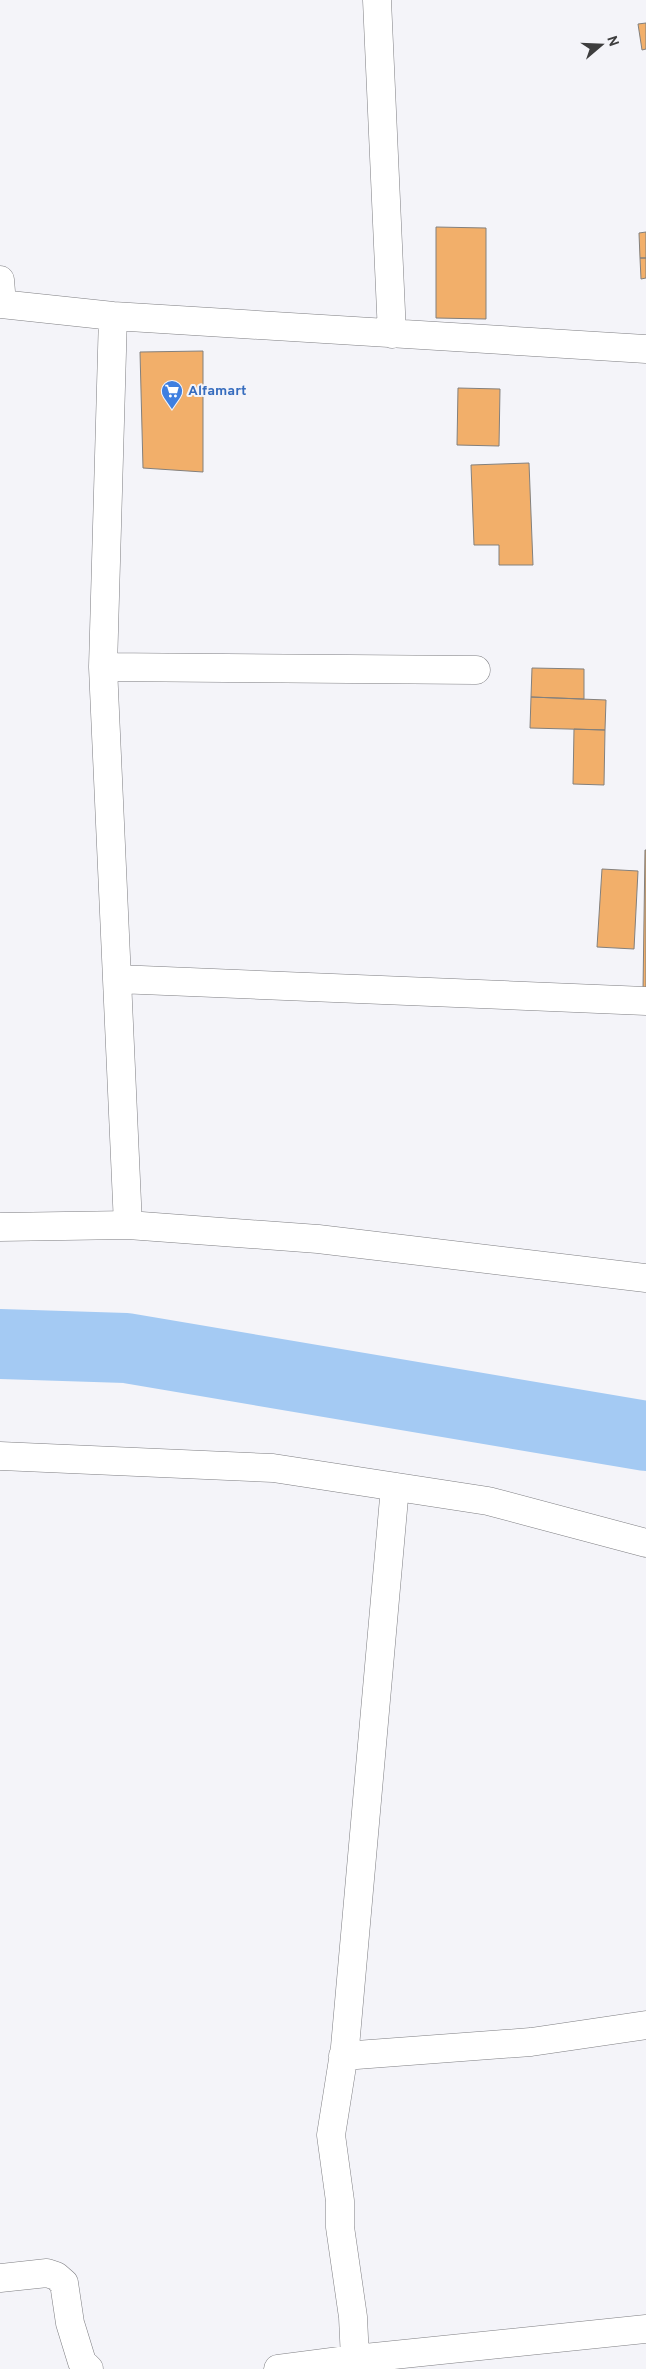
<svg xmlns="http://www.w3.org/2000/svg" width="646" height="2369" viewBox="0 0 646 2369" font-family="Overpass,sans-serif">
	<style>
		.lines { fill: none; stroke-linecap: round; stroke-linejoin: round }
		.river { stroke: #a4caf3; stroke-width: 70 }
		.building { fill: #f2af6a; stroke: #83807d }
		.minor-casing { stroke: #7e7e82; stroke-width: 29 }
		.minor { stroke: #fff; stroke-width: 28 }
		.labels { text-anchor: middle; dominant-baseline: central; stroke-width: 4; stroke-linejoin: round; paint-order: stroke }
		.shop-label { font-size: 14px; font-weight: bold; fill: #366cbe; stroke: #f4f4f9; text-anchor: start }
	</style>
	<rect width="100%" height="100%" fill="#f4f4f9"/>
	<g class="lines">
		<path class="river" d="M0,1344l126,4 520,88"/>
	</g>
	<path class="building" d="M646,23v26l-4,1 -4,-26z
		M436,227l50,1v91l-50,-1z
		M646,232v26h-6l-1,-25z
		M640,258h6v20l-5,1z
		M203,351v121l-60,-4 -3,-116z
		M458,388l42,1 -1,57 -42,-1z
		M529,463l4,102h-34v-20h-25l-3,-80z
		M532,668l52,1v30l-53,-2z
		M531,697l75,3 -1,30 -75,-2z
		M574,729l31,1 -1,55 -31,-1z
		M645,850h1v141l-3,-1z
		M602,869l36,2 -4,78 -37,-2z"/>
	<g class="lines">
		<g class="minor-casing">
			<path id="minor" d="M377,0l15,334
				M0,280l2,24
				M0,304l113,12 533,33
				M113,316l-10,351 25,558
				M103,667l373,3
				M117,979l529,22
				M0,1227l128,-2 190,14 328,39
				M0,1456l273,12 215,33 158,42
				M395,1487l-50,560 -14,88 9,66v26l13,90 2,42 291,-30
				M343,2056l188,-14 115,-17
				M0,2278l47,-5 9,3 8,7 6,40 12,39 7,7
				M278,2369l77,-10"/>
		</g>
		<use href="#minor" class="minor"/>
	</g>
	<defs>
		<g id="supermarket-pin" transform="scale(1.125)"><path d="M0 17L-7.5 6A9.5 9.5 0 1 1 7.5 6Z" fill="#3f7fe0" stroke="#f4f4f9"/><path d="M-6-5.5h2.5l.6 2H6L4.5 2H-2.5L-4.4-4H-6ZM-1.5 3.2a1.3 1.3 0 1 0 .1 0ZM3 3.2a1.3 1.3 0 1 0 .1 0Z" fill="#fff"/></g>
	</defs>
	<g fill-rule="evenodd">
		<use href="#supermarket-pin" x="172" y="391"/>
	</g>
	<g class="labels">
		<g class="shop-label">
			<text x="188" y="391">Alfamart</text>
		</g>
	</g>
	<g transform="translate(601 45) rotate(71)" stroke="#f4f4f9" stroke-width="4" paint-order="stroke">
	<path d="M0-4L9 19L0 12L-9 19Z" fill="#3d3d3e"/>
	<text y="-8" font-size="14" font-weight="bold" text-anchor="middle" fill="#3d3d3e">N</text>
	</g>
</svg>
